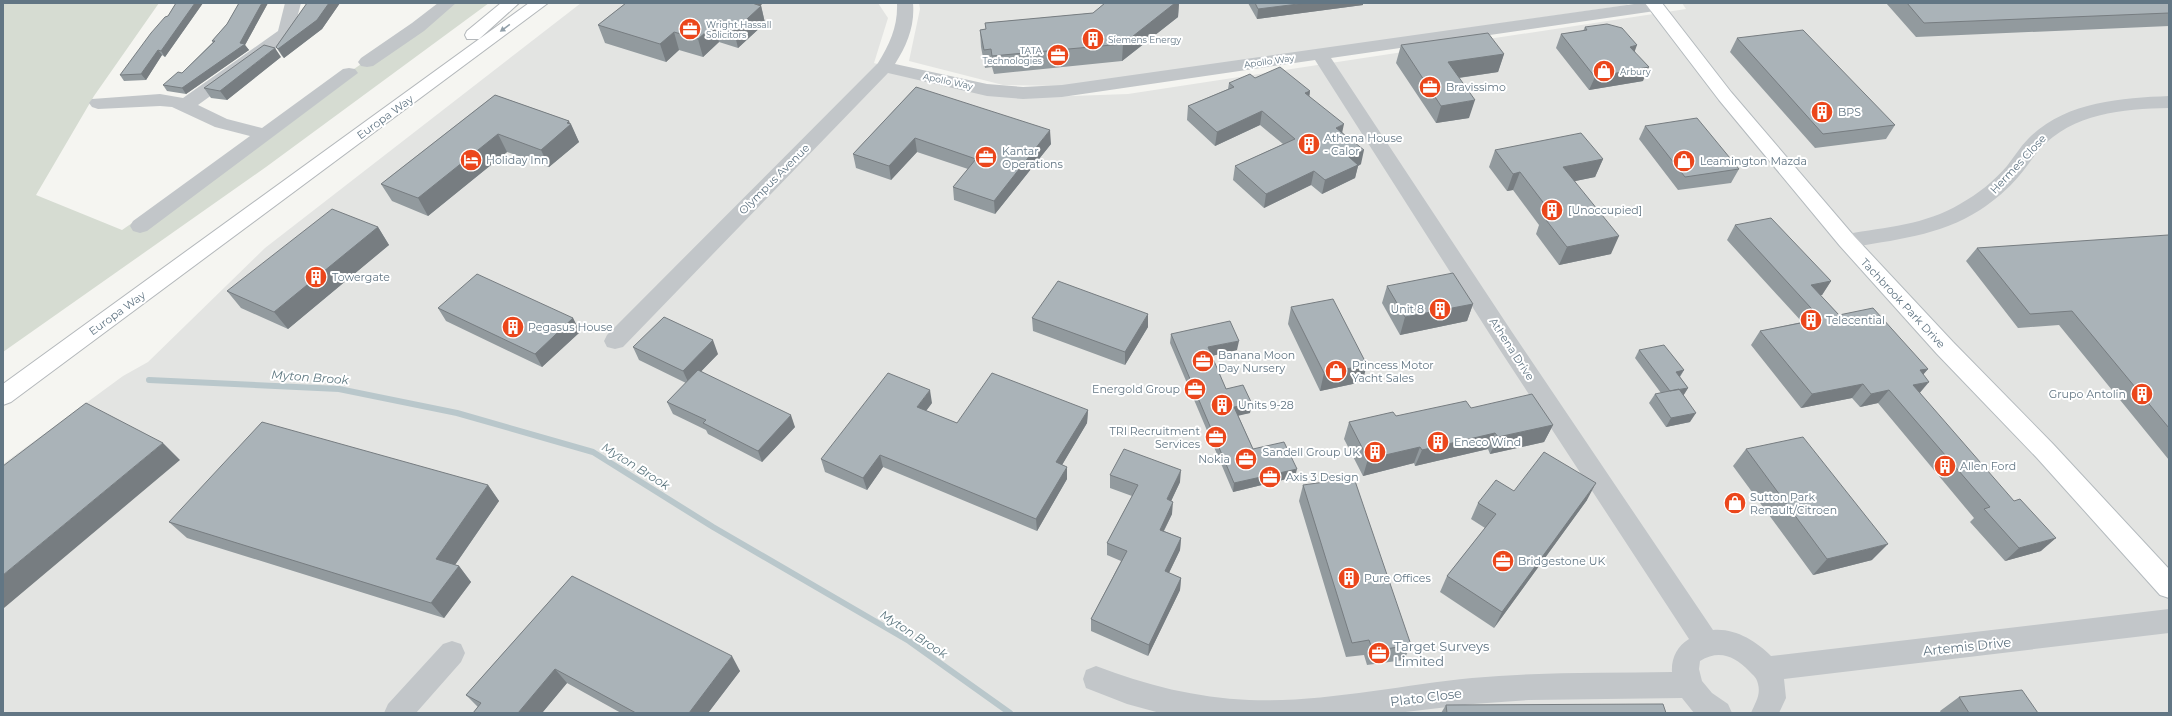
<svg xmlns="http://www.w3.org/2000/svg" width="2172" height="716" viewBox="0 0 2172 716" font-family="Montserrat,sans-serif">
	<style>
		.built { fill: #e3e4e2 }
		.green { fill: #d6dcd2 }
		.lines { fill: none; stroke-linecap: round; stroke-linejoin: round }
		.stream { stroke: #b9c7cb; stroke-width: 6 }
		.secondary-casing { stroke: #b4babe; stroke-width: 2 }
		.highway-casing { stroke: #b4b8bb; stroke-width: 2 }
		.street { fill: #c2c6c9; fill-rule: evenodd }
		.secondary { fill: #fff; fill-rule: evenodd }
		.highway { fill: #fff; fill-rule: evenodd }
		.wall { fill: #929a9e }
		.shaded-wall { fill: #777d81 }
		.building { fill: #aab3b8; stroke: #777d81 }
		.oneway { fill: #919fa9 }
		.labels { text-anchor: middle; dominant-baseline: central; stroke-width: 4; stroke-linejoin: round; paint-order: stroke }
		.far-poi-label { font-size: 9px; fill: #627684; stroke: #fff; text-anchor: start }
		.far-street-label { font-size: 9px; fill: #627684; stroke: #fff }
		.poi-label { font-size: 11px; fill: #627684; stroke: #fff; text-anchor: start }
		.street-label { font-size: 11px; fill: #627684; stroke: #fff }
		.water-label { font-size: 12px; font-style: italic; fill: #5e7881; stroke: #fff }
		.near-poi-label { font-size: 13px; fill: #627684; stroke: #fff; text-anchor: start }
		.near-street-label { font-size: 13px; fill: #627684; stroke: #fff }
	</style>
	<rect width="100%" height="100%" fill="#f5f5f1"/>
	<path class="built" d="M581,3h297l10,15 -14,45 58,17 84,18 112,-4 558,-85 -4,-6h487v710h-2166v-249l120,-88 25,-14 117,-114z
		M919,3h707l2,2 -561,81 -64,-1 -94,-24 11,-52z"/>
	<path class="green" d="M3,3h156l-65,93 -58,99 86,35 245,-170 78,-57h44l-223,164 -263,185z"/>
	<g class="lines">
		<path class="stream" d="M149,380l190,9 118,24 136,39 120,75 196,114 101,72"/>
		<g class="secondary-casing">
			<path id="secondary" d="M1645,3h17l69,89 123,144 99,106 100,102 116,125v29l-9,-3 -123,-137 -100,-104 -97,-108 -121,-146z"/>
		</g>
		<g class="highway-casing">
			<path id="highway" d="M501,3h18l-40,36h-12l-2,-4 2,-4z
				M529,3h19l-537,399 -8,3v-21z"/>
		</g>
		<path class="street" d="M285,3h16l-9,34 -94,68 29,14 35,9 81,-59 6,-1 6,1 3,4 -211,158 -7,2 -7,-2 -3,-5 3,-5 117,-85 -35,-9 -43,-20 -12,-1 -62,3 -6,-2 -3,-4 3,-4 68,-5 23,4 95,-67z
			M438,3h18l-32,28 -51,35 -6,1 -6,-1 -3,-4 3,-4 51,-35z
			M897,3h16c2,23 -6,42 -18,61l92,20 36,3 39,-2 579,-82h20l2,3 -2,4 -6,1 -324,47 181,274 201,298c22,-2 43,11 58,26l398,-47v24l-385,46 2,19 -7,15h-28c4,-10 10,-18 7,-29 -1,-6 -5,-9 -9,-13 -14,-15 -30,-22 -49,-10l-1,8 3,12 10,12 16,11 4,9h-38l-12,-15 -153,2 -56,4 -76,9h-237l-33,-9 -41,-16 -3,-9 3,-9 10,-4c49,19 101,32 153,34 72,3 152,-15 223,-22 67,-6 134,-5 200,-6 -1,-13 5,-26 17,-33l-193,-295 -181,-284 -253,37 -39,2 -36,-3 -99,-23 -265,274 -8,2 -8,-2 -3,-6 3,-6 271,-272c12,-19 20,-37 19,-60z
			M2169,96v12c-47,1 -96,5 -129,41 -8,9 -13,18 -21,27 -11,13 -24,24 -39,34 -40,26 -87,30 -133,38l-7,-2 -3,-5 3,-5 7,-2c39,-7 78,-9 113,-30 18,-10 34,-23 47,-38 7,-9 13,-19 21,-27 36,-37 92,-41 141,-43z
			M452,641l9,3 4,9 -4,9 -45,51h-32l4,-9 55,-60z"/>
		<use href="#secondary" class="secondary"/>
		<use href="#highway" class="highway"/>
	</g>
	<path class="wall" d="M176,3h27l-38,54 -3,-2 -16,25 -22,1 -4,-6 48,-59z
		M239,3h29l-23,42 4,5 -63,44 -19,-3 -4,-6 19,-12 31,-31 -1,-1 15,-17z
		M307,3h33l-18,26 -38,29 -2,-2 -6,-9z
		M626,3h136v1l-1,1 4,18 -27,25 -19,-6 -16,15 -24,-7 -13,12 -61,-19 -7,-18z
		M1105,3h74l-1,14 -56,44 -128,13 -2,-7 -7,1 -4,-21 -1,-17 6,-1 -1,-6 108,-10z
		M1248,3h115v2l-106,14z
		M1886,3h283v23l-253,11z
		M1585,27l50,24 8,30 -54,9 -33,-42 5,-14 22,-3z
		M1737,38l158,87 -9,14 -71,9 -85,-96z
		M1401,45l103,9 -6,18 -39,6 10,40 -33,5 -40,-60z
		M281,57l-54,43 -16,-2 -7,-10z
		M1255,78l55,13 -1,6 33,35 19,32 -3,2 -3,12 -33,16 -11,-9 -47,23 -31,-28 2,-14 48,-22 -23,-19 -45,21 -28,-26 1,-14 40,-17 1,-6z
		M916,87l135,57 -56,70 -41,-14 -1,-13 15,-18 -51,-17 -26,28 -35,-12 -3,-14z
		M495,95l74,26 10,21 -30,25 -42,-15 -79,64 -36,-15 -11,-17z
		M1645,126l94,43 -8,14 -53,7 -39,-51z
		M1495,150l108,9 -8,18 -20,4 36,73 -52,11 -23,-31 3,-9 -26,-35 -6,1 -18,-24z
		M1735,225l96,56 -9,14h-2l19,20 89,54 -5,5 -3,19 121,158 -36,10 -35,-39 4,-4 -96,-115 -18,4 -8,-9 -51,10 -50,-63 9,-14 42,-9 -75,-82z
		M378,227l11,18 -101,84 -47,-21 -14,-17z
		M2169,236v224l-110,-135 -41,3 -52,-67 11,-13z
		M1387,286l86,18 -6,17 -67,14 -18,-32z
		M1291,307l76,58 -5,17 -42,9 -32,-67z
		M438,308l135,10 7,14 -38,35 -96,-46z
		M1032,318l116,9 -23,38 -92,-34z
		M1171,334l66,16 -26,6 15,33 24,24 -12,2 15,34 42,28 -62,15 -63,-149z
		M633,347l85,7 -17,17 94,56 -33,35 -54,-28 -2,-4 -33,-16 -6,-12 19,-19 -47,-23z
		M1639,350l45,20 -4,7 8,11 -5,8 7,26 -24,5 -17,-24 6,-9 6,-1 -26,-35z
		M932,403l-6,8 31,12 131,-13 -1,13 -25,42 5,14 -30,52 -154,-64 -16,23 -42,-18 -4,-13z
		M1471,408l82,17 -9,17 -54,12 -2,-5 -73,17 -1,-3 -51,13 -19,-37 5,-17z
		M1746,449l126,111 -59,15 -80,-109z
		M1110,475l70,7 -9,19 1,13 -8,17 17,7 -1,12 -11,23 12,5 -1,12 -32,66 -57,-25v-12l30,-58 -14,-6v-12l25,-47 -22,-8z
		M488,485l11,16 -44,64 4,1 12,16 -27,36 -257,-80 -18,-16z
		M1303,485l108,160 -7,15 -37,5 -3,-10 -18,2 -47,-156z
		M1514,491l73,9 -93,128 -54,-36 7,-16 38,-48 -14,-9 7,-16z
		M572,576l168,95 -32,42h-87l-54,-30 -25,30h-69l5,-6 -12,-12z
		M1959,697l79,16h-97l-1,-2z
		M1446,705l220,8h-225z"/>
	<path class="shaded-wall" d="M195,3h8l-38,54 -4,-6z
		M262,3h6l-23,42 4,5 -63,44 -4,-6 58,-45z
		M329,3h11l-18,26 -38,29 -6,-9z
		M743,3h19v1l-15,14z
		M1175,3h4l-1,14 -56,44 1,-17z
		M1306,3h57v2l-106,14 1,-10z
		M761,6l4,17 -27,25 -4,-17z
		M714,25l5,17 -16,15 -5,-18z
		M674,32l5,18 -13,12 -6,-18z
		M1637,45l-5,14 -2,-12z
		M275,48l6,9 -54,43 -7,-9z
		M158,50l4,5 -16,25 -5,-6z
		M1504,54l-6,18 -55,8 5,-18z
		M1649,67l-6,14 -54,9 6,-13z
		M1310,91l-2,14 -3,-12z
		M1475,100l-6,18 -33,5 5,-17z
		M1262,111l-2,14 -45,21 2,-14z
		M569,121l1,4 1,-1 8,18 -30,25 -8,-17z
		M1344,124l-3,14 -5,-10z
		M1050,130l1,14 -56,70 -1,-13z
		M498,134l9,18 -79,64 -10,-18z
		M915,138l2,14 -26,28 -2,-14z
		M1364,150l-3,14 -3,2 -3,12 -33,16 3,-14 24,-23z
		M1603,159l-8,18 -39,8 7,-18z
		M1314,171l-3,14 -47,23 2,-14z
		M1520,172l-7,18 -6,1 6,-17z
		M378,227l11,18 -101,84 -14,-17z
		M1619,236l-8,18 -52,11 8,-18z
		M1831,281l-9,14 -20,4 9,-14z
		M1473,304l-6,17 -67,14 5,-18z
		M1148,314v13l-23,38v-13z
		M573,318l7,14 -38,35 -7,-13z
		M713,340l5,14 -29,30 -6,-13z
		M1239,341l-2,9 -30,7 1,-10z
		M1367,365l-5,17 -42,9 4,-18z
		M1928,369l-11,13 3,-12z
		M1684,370l-5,7 -3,-5z
		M1929,382l-11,13 -5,-10z
		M1863,384l-11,14 -51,10 11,-14z
		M1688,388l-5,8 -13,-4z
		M930,390l2,13 -13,17 -2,-13z
		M1889,390l-11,13 -18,4 11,-13z
		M1252,404l-2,9 -17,4 1,-10z
		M1088,410l-1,13 -31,52v-13z
		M1696,413l-6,9 -24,5 5,-9z
		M791,415l4,12 -33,35 -4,-11z
		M1553,425l-9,17 -54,12 8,-17z
		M1495,433l-7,16 -73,17 7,-16z
		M163,443l17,17 -176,148h-1v-33z
		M1420,447l-6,16 -51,13 5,-17z
		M880,455l3,12 -16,23 -4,-12z
		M1067,467v12l-30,52 -1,-12z
		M1297,469l-2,8 -62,15 1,-9z
		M1181,470l-1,12 -14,30 1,-13z
		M1596,483l-9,17 -93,128 8,-16z
		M488,485l11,16 -51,74 -12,-16z
		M1173,502l-1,12 -14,28 2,-12z
		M1181,538l-1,12 -16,33 1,-12z
		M2056,538l-15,13 -36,10 14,-13z
		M1888,544l-16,16 -59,15 14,-16z
		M459,566l12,16 -27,36 -13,-15z
		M1181,578l-1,12 -32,66 1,-11z
		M732,656l8,15 -32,42h-19z
		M555,669l12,14 -25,30h-24z"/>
	<path class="building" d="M176,3h19l-34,48 -3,-1 -17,24 -21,1 31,-42 14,-16 3,-1z
		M239,3h23l-22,40 5,1 -63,44 -19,-3 15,-13 4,1 33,-32h-3l15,-17z
		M307,3h22l-12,17 -39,29 -2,-2z
		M626,3h126l9,3 -27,25 -20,-6 -16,14 -24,-7 -14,12 -62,-19z
		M1105,3h70l-52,41 -131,12 -1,-7 -7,1 -4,-20 6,-1 -1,-6 108,-10z
		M1255,3h51l-48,6z
		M1907,3h262v10l-245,10z
		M1607,24l15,4 15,17 -7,2 19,20 -54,10 -34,-43 26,-4 -2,-3z
		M1803,30l92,95 -72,9 -86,-96z
		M1488,33l16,21 -56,8 27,38 -34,6 -40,-61z
		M264,45l11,3 -55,43 -16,-3z
		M1280,67l30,24 -5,2 39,31 -8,4 28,22 -15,7 9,8 -33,15 -11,-9 -48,23 -31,-28 60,-27 -33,-28 -45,21 -29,-26 46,-19 -5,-4 21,-9 5,4z
		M916,87l134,43 -56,71 -41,-14 23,-28 -61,-21 -26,28 -36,-12z
		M495,95l74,26 -2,2 4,1 -30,26 -43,-16 -80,64 -37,-14z
		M1697,118l42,51 -54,8 -40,-51z
		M1581,133l22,26 -40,8 56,69 -52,11 -24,-31 9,-2 -32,-42 -7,2 -18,-24z
		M332,209l46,18 -104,85 -47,-21z
		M1771,218l60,63 -20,4 28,30 34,-7 55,61 -8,1 9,12 -16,3 101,116 6,-2 36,39 -37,10 -35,-39 6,-2 -101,-117 -18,4 -8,-10 -51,10 -52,-63 61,-12 -86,-94z
		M2168,235l1,1v192l-97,-117 -42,3 -53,-66z
		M1453,273l20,31 -68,13 -18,-31z
		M477,274l96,44 -38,36 -97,-46z
		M1058,281l90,33 -23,38 -93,-34z
		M1333,299l34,66 -43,8 -33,-66z
		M664,317l49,23 -30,31 -50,-24z
		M1230,321l9,20 -31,6 18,42 17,-4 9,19 -18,3 19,42 31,-7 13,27 -63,14 -63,-149z
		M1664,345l20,25 -8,2 12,16 -18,3 -31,-41z
		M698,370l93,45 -33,36 -55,-28 3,-3 -39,-18z
		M888,373l42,17 -13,17 40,16 35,-50 96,37 -32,52 11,5 -31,52 -156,-64 -17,23 -42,-19z
		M1679,389l17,24 -25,5 -16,-24z
		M1532,394l21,31 -55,12 -3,-4 -73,17 -2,-3 -52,12 -19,-37 44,-10 3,4 70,-15 5,7z
		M86,403l77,40 -160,132v-109z
		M262,422l226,63 -52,74 23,7 -28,37 -262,-81z
		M1803,437l85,107 -61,15 -81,-110z
		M1124,449l57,21 -14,29 6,3 -13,28 21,8 -16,33 16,7 -32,67 -58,-26 36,-68 -20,-8 31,-58 -28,-10z
		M1544,452l52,31 -94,129 -55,-36 49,-62 -18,-11 18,-23 18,11z
		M1354,478l57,167 -38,6 -4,-11 -17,3 -49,-158z
		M572,576l160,80 -43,57h-53l-81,-44 -37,44h-45l8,-10 -15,-8z
		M2022,690l16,23h-69l-10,-16z
		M1663,704l3,9h-219l-1,-8z"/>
	<defs><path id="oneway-solid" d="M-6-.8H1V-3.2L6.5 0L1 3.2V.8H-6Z"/></defs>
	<use class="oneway" href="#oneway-solid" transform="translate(505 28) rotate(144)"/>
	<defs>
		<g id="office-disc" transform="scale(1.15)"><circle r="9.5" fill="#eb461b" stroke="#fff"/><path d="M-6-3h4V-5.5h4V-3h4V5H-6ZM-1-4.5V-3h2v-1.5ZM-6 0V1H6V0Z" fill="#fff"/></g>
		<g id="building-disc" transform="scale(1.15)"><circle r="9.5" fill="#eb461b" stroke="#fff"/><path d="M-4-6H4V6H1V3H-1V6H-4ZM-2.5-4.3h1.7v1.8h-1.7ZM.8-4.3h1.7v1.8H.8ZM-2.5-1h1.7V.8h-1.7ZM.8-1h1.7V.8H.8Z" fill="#fff"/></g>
		<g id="shop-disc" transform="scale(1.15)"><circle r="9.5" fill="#eb461b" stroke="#fff"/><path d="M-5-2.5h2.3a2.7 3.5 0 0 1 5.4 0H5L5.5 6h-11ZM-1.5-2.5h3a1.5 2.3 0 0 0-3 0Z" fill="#fff"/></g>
		<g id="hotel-disc" transform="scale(1.15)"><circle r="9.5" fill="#eb461b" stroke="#fff"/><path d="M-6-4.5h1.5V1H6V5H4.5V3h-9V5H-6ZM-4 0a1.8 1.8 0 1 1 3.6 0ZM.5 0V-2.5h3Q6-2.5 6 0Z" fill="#fff"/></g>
	</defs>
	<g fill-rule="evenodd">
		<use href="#office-disc" x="690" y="29"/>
		<use href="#building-disc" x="1093" y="39"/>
		<use href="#office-disc" x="1058" y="55"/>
		<use href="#shop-disc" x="1604" y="71"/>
		<use href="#office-disc" x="1430" y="87"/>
		<use href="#building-disc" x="1822" y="112"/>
		<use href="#building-disc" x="1309" y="144"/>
		<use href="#office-disc" x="986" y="157"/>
		<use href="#hotel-disc" x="471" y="160"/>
		<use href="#shop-disc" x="1684" y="161"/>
		<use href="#building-disc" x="1552" y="210"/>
		<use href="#building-disc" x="316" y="277"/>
		<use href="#building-disc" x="1440" y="309"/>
		<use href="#building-disc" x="1811" y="320"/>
		<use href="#building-disc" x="513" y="327"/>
		<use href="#office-disc" x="1203" y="361"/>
		<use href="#shop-disc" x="1336" y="371"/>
		<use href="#office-disc" x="1195" y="389"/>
		<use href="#building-disc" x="2142" y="394"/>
		<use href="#building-disc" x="1222" y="405"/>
		<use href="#office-disc" x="1216" y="437"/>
		<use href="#building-disc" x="1438" y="442"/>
		<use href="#building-disc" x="1375" y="452"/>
		<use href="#office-disc" x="1246" y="459"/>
		<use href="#building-disc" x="1945" y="466"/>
		<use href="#office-disc" x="1270" y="477"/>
		<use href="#shop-disc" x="1735" y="503"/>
		<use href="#office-disc" x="1503" y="561"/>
		<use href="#building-disc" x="1349" y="578"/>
		<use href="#office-disc" x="1379" y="653"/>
	</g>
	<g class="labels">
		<g class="far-poi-label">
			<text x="706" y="24">Wright Hassall<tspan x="706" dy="10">Solicitors</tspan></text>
			<text x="1108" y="39">Siemens Energy</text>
			<text x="1042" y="50" text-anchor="end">TATA<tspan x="1042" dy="10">Technologies</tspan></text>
			<text x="1620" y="71">Arbury</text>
		</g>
		<g class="far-street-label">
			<text transform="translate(1269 61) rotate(-8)">Apollo Way</text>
			<text transform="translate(948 81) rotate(12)">Apollo Way</text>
		</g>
		<g class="poi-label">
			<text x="1446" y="87">Bravissimo</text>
			<text x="1838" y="112">BPS</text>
			<text x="1324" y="138">Athena House<tspan x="1324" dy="13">- Calor</tspan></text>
			<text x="1002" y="151">Kantar<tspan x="1002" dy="13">Operations</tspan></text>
			<text x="486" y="160">Holiday Inn</text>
			<text x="1700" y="161">Leamington Mazda</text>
			<text x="1568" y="210">[Unoccupied]</text>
			<text x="332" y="277">Towergate</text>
			<text x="1424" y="309" text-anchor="end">Unit 8</text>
			<text x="1826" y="320">Telecential</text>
			<text x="528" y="327">Pegasus House</text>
			<text x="1218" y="355">Banana Moon<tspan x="1218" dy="13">Day Nursery</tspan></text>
			<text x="1352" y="365">Princess Motor<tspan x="1352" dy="13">Yacht Sales</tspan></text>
			<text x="1180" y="389" text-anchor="end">Energold Group</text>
			<text x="2126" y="394" text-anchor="end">Grupo Antolin</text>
			<text x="1238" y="405">Units 9-28</text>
			<text x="1200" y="431" text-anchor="end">TRI Recruitment<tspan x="1200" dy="13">Services</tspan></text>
			<text x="1454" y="442">Eneco Wind</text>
			<text x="1360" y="452" text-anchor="end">Sandell Group UK</text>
			<text x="1230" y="459" text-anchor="end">Nokia</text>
			<text x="1960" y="466">Allen Ford</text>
			<text x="1286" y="477">Axis 3 Design</text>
			<text x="1750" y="497">Sutton Park<tspan x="1750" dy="13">Renault/Citroen</tspan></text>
			<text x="1518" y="561">Bridgestone UK</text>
			<text x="1364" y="578">Pure Offices</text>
		</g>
		<g class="street-label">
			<text transform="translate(385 117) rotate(-36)">Europa Way</text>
			<text transform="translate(2018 164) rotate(-47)">Hermes Close</text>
			<text transform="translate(774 179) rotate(-45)">Olympus Avenue</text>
			<text transform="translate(1903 303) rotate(47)">Tachbrook Park Drive</text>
			<text transform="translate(117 313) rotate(-36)">Europa Way</text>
			<text transform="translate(1512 349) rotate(57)">Athena Drive</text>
		</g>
		<g class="water-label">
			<text transform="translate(310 377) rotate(4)">Myton Brook</text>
			<text transform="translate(636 466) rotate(32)">Myton Brook</text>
			<text transform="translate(914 634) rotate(33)">Myton Brook</text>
		</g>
		<g class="near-poi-label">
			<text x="1394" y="646">Target Surveys<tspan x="1394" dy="15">Limited</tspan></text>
		</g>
		<g class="near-street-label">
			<text transform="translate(1967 646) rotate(-6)">Artemis Drive</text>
			<text transform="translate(1426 697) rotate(-7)">Plato Close</text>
		</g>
	</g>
	<rect width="2172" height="716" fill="none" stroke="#627684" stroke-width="8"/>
</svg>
